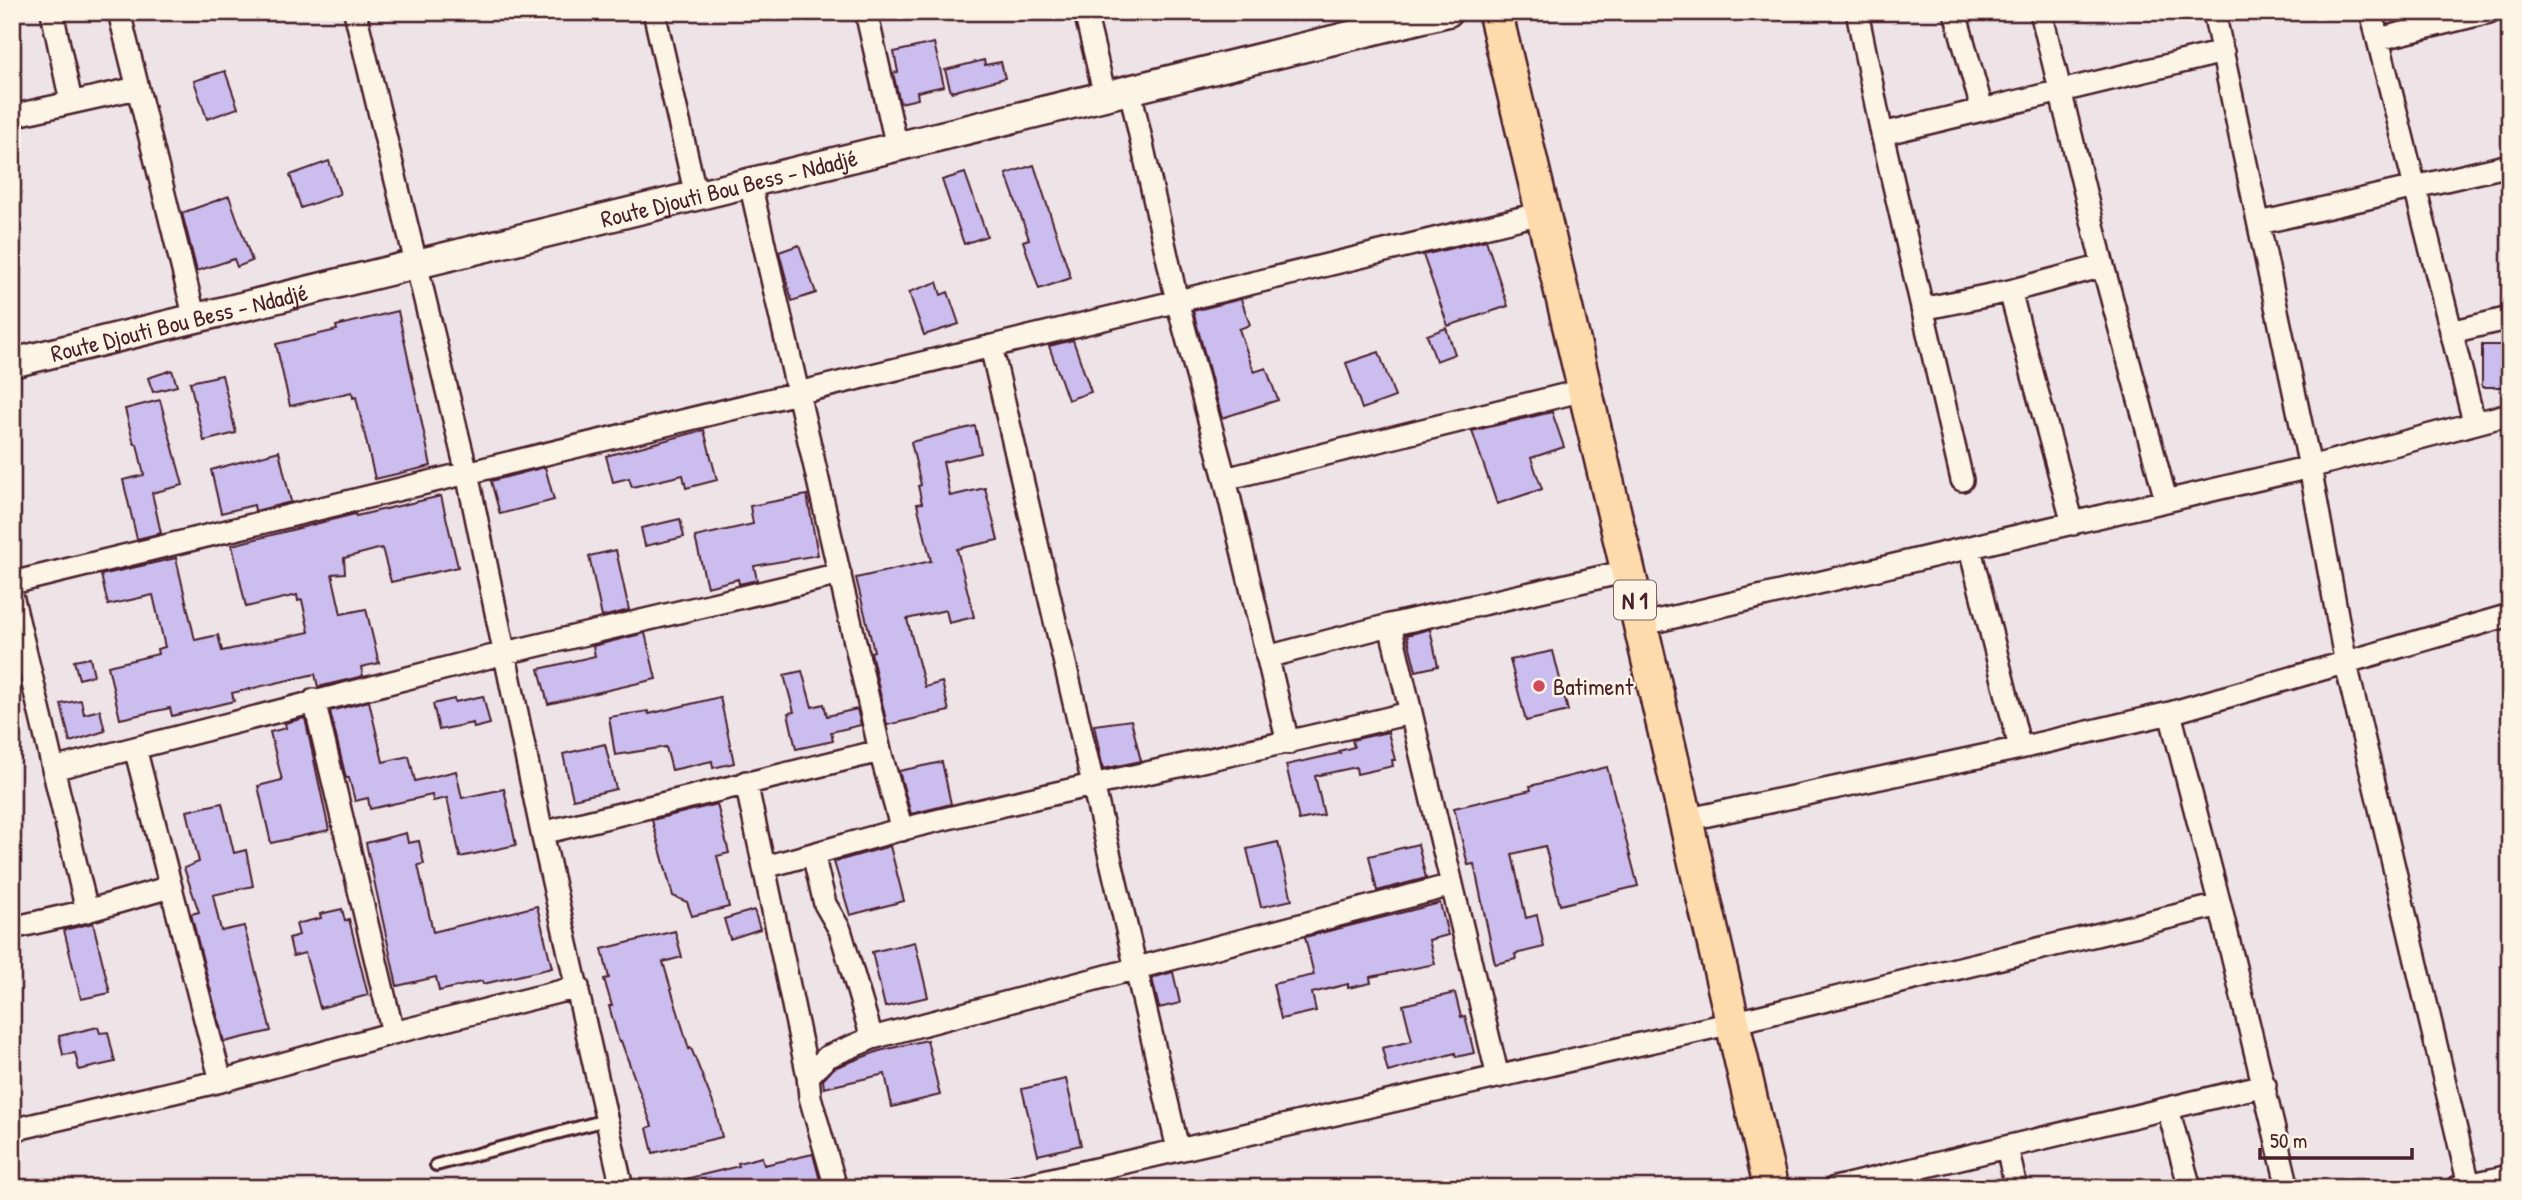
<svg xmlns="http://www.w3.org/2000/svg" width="2522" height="1200" viewBox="0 0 2522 1200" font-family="'Patrick Hand',sans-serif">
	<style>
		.building { fill: #ccbdef; stroke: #4a1f2b; stroke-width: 2 }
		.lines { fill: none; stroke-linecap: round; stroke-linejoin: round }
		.service-casing { stroke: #4a1f2b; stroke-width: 16 }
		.minor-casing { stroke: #4a1f2b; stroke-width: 26 }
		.secondary-casing { stroke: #4a1f2b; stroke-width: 33 }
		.trunk-casing { stroke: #4a1f2b; stroke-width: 38 }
		.service { stroke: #fcf5e5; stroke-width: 10 }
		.minor { stroke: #fcf5e5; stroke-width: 21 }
		.secondary { stroke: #fcf5e5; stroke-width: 28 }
		.trunk { stroke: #fedbac; stroke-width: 33 }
		.poi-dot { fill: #d1495b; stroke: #fcf5e5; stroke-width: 2.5 }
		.labels { text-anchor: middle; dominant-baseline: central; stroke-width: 5; stroke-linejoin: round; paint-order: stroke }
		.shield { fill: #fcf5e5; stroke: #7f5f63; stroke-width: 2 }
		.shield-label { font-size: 23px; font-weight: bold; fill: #4a1f2b }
		.street-label { font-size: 24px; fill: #4a1f2b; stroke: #fcf5e5 }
		.poi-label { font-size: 24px; fill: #4a1f2b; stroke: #fcf5e5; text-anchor: start }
	</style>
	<rect width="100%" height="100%" fill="#eee4e8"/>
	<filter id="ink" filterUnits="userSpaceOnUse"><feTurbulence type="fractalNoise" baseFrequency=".0143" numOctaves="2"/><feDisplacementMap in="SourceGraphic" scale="14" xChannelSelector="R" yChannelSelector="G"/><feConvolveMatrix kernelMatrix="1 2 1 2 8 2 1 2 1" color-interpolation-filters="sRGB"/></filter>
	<g filter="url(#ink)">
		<path class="building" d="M934,43l10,43 -27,6 1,7 -18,4 -7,-30 5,-1 -4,-20z
			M984,60l1,5 16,-3 4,16 -54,14 -6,-22z
			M225,71l13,37 -31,11 -13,-38z
			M329,161l11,33 -39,14 -11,-33z
			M1034,165l37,113 -32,11 -16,-48 6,-2 -23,-65z
			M965,173l22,63 -23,8 -22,-64z
			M229,196l23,65 -15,6 -3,-8 -37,12 -15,-58z
			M1486,240l22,66 -60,20 -25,-71z
			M799,245l17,48 -24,8 -13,-49z
			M937,282l4,13 7,-3 11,32 -35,11 -15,-43z
			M1241,299l9,26 -11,4 15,43 12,-4 12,32 -56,18 -29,-107z
			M398,311l33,155 -56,13 -19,-82 -3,1 -1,-6 -62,14 -14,-62 61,-14 -1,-4z
			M1446,328l9,26 -19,7 -9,-26z
			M1073,340l18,52 -23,8 -19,-54z
			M2482,345h28v42h-28z
			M1379,352l16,45 -33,12 -16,-46z
			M172,370l5,16 -24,6 -5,-14z
			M222,375l14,58 -32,8 -14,-59z
			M160,400l23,85 -31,8 9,40 -24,6 -14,-59 21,-5 -7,-31h-3l-9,-35z
			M1552,412l12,35 -33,11 11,31 -45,15 -25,-73z
			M975,426l6,27 -38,9 7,34 35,-8 13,52 -41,9 17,68 -25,6 -3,-13 -39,9 18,68 17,-5 7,29 -62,14 -16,-73 3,-1 -18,-73 75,-17 -14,-57 5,-1 -4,-17 3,-1 -10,-43z
			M704,430l13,50 -31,8 -3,-13 -51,12 -3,-9 -16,4 -7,-26z
			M279,451l12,51 -36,9 -1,-6 -33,8 -10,-43z
			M545,467l9,33 -54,14 -9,-33z
			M807,495l11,60 -64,11 3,14 -18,4 -1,-5 -31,8 -12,-50 58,-13 -3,-18z
			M441,496l17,71 -67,15 -9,-34 -38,10 1,15 -13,1 9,40 25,-5 13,54 -18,4 2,9 -45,11 -3,-13 -83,19 2,8 -62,15 -2,-8 -50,11 -12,-53 50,-12 -1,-5 8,-2 -12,-52 -45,10 -7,-30 75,-17 19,82 23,-5 4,16 87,-19 -7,-32 -4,1 -1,-6 -51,12 -14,-62 123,-31 1,2z
			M680,519l4,18 -39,9 -4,-18z
			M616,550l13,60 -27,7 -13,-61z
			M1430,629l8,37 -22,5 -9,-36z
			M645,633l11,46 -108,25 -9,-35 56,-13 -2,-10z
			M1553,651l15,60 -42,10 -16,-61z
			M90,658l4,17 -15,4 -5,-18z
			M802,671l10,36 12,-3 3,12 30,-7 4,16 -30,7 2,9 -37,8 -8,-36 6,-1 -10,-37z
			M483,696l7,28 -16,4 -1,-5 -34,7 -6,-26 21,-5 1,3z
			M720,697l14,66 -21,5 -1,-7 -40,9 -6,-23 -51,8 -6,-38 39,-6 1,3z
			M81,700l3,14 16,-4 5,21 -35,11 -9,-38z
			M369,701l14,61 26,-6 6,25 41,-10 6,27 42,-9 12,56 -56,12 -13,-59 -14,3 -1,-6 -62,14 -2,-11 -13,3 -6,-23h-3l-16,-67z
			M305,718l24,112 -58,13 -13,-57 24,-6 -12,-48 16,-4 -1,-5z
			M1131,720l10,41 -38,8 -9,-44z
			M1388,732l7,28h-3l1,6 -36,8 -1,-7 -41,9 9,39 -25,5 -13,-55 54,-12 -1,-2 15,-4 -2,-7z
			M605,744l11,45 -43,10 -10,-45z
			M942,762l9,42 -40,10 -12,-43z
			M1607,767l31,119 -78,19 -15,-59 -33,8 14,64 11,-3 7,32 -29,7 1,5 -21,5 -21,-100 -6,1 -14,-57 77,-18 -1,-4z
			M222,803l12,50 12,-3 7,36 -40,9 8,36 23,-5 27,105 -47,11 -33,-128 8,-2 -15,-44 15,-6 -12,-51z
			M717,804l12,49 -12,3 12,51 -37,9 -5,-14 -14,-6 -21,-76z
			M406,833l2,10 11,-2 5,23 -6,1 15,67 104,-26 15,62 -69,16 -1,-3 -43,10 -3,-14 -39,9 -31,-143z
			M1278,842l14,58 -31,7 -14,-58z
			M1418,844l8,34 -49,13 -8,-35z
			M890,846l14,55 -54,14 -16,-53z
			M1440,903l8,32 -19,5 6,24 -65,13 1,6 -23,5v-4l-36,9 4,18 -35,8 -8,-35 41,-9 -9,-38z
			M342,909l3,12 4,-2 19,76 -48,13 -15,-55 -12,3 -4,-18 10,-3 -3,-11 25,-6 -1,-4z
			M754,910l6,19 -30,10 -6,-20z
			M93,923l17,70 -29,6 -17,-69z
			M675,931l7,26 -19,5 26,87 2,-1 24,60 7,29 -69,16 -6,-25 5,-2 -31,-85 -2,1 -10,-36h3l-8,-27 5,-1 -7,-29z
			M915,942l13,55 -43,10 -13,-55z
			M1173,972l7,31 -21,5 -7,-30z
			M1455,993l6,24 4,-1 9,37 -18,4 -1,-4 -67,19 -6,-24 30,-7 -9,-36z
			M98,1027l2,6 8,-1 7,30 -36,8 -4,-17 -12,2 -4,-19z
			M927,1040l13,55 -48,12 -7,-33 -61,14 -1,-8 11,-12 45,-17z
			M1066,1079l15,66 -43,10 -16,-66z
			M813,1154l9,34h-148l-1,-6 66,-16 -1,-3 24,-6 2,8z"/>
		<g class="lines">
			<g class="service-casing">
				<path id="service" d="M436,1165l170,-45"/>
			</g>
			<g class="minor-casing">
				<path id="minor" d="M52,12l19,90
					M119,12l76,307
					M355,12l112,461 75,360 80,355
					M654,12l42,184
					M866,12l31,135
					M1085,12l20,84
					M1857,12l25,122 80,346
					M1955,12l27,97
					M2041,12l62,254 63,234
					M2214,12l96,455 36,197 123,521
					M2371,12l103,410
					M2379,39l110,-27
					M1130,90l47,211 48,178 63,264
					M12,116l125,-28
					M1882,134l341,-82
					M750,183l130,568 22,79
					M2260,223l250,-58
					M2010,291l63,233
					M1922,309l88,-18 93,-25
					M2451,332l59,-14
					M991,346l187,803
					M1225,479l359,-89
					M1970,549l50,199
					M12,583l1530,-370
					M12,595l75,316
					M1390,625l108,452
					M1640,625l670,-158 200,-53
					M1267,657l123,-32 238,-54
					M314,700l79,333
					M2170,713l50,192 68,283
					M135,748l86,333
					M53,769l452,-116 335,-79
					M746,782l62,294
					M1685,820l335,-72 150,-35 340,-98
					M542,833l338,-82
					M813,854l12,50 15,26 32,108
					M765,867c46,-12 92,-26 138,-38 168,-42 338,-74 506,-116
					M12,928l75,-17 83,-24
					M2168,1109l22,79
					M12,1130l209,-49 172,-48 185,-46
					M2007,1147l9,41
					M2458,1187l52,-11
					M836,1188l-26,-91 -2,-21 19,-19 45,-19 580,-153
					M1013,1188l719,-165 488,-118
					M1835,1188l430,-103"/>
			</g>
			<g class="secondary-casing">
				<g id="secondary">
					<path id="s1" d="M12,363l1436,-351"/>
				</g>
			</g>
			<g class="trunk-casing">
				<path id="trunk" d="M1495,12l133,559 143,617"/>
			</g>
			<use href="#service" class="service"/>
			<use href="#minor" class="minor"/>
			<use href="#secondary" class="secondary"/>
			<use href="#trunk" class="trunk"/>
		</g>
	</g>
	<circle class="poi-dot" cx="1539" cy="686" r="7"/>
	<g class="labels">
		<rect class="shield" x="1614" y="580.5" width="42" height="39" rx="5"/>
		<g class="shield-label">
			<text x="1635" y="600">N 1</text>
		</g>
		<g class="street-label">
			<text stroke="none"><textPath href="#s1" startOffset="738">Route Djouti Bou Bess - Ndadjé</textPath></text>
			<text stroke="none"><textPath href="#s1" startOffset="172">Route Djouti Bou Bess - Ndadjé</textPath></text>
		</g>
		<g class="poi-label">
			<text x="1553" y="686">Batiment</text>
		</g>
	</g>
	<rect width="2522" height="1200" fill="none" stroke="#fcf5e5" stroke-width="42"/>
	<rect x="21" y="21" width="2480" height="1158" fill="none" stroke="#4a1f2b" stroke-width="2.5" filter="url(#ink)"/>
	<path d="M2260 1148v10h152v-10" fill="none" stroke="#4a1f2b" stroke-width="3.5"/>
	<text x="2270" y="1148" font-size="21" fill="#4a1f2b" stroke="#fcf5e5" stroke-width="5" paint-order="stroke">50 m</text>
</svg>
